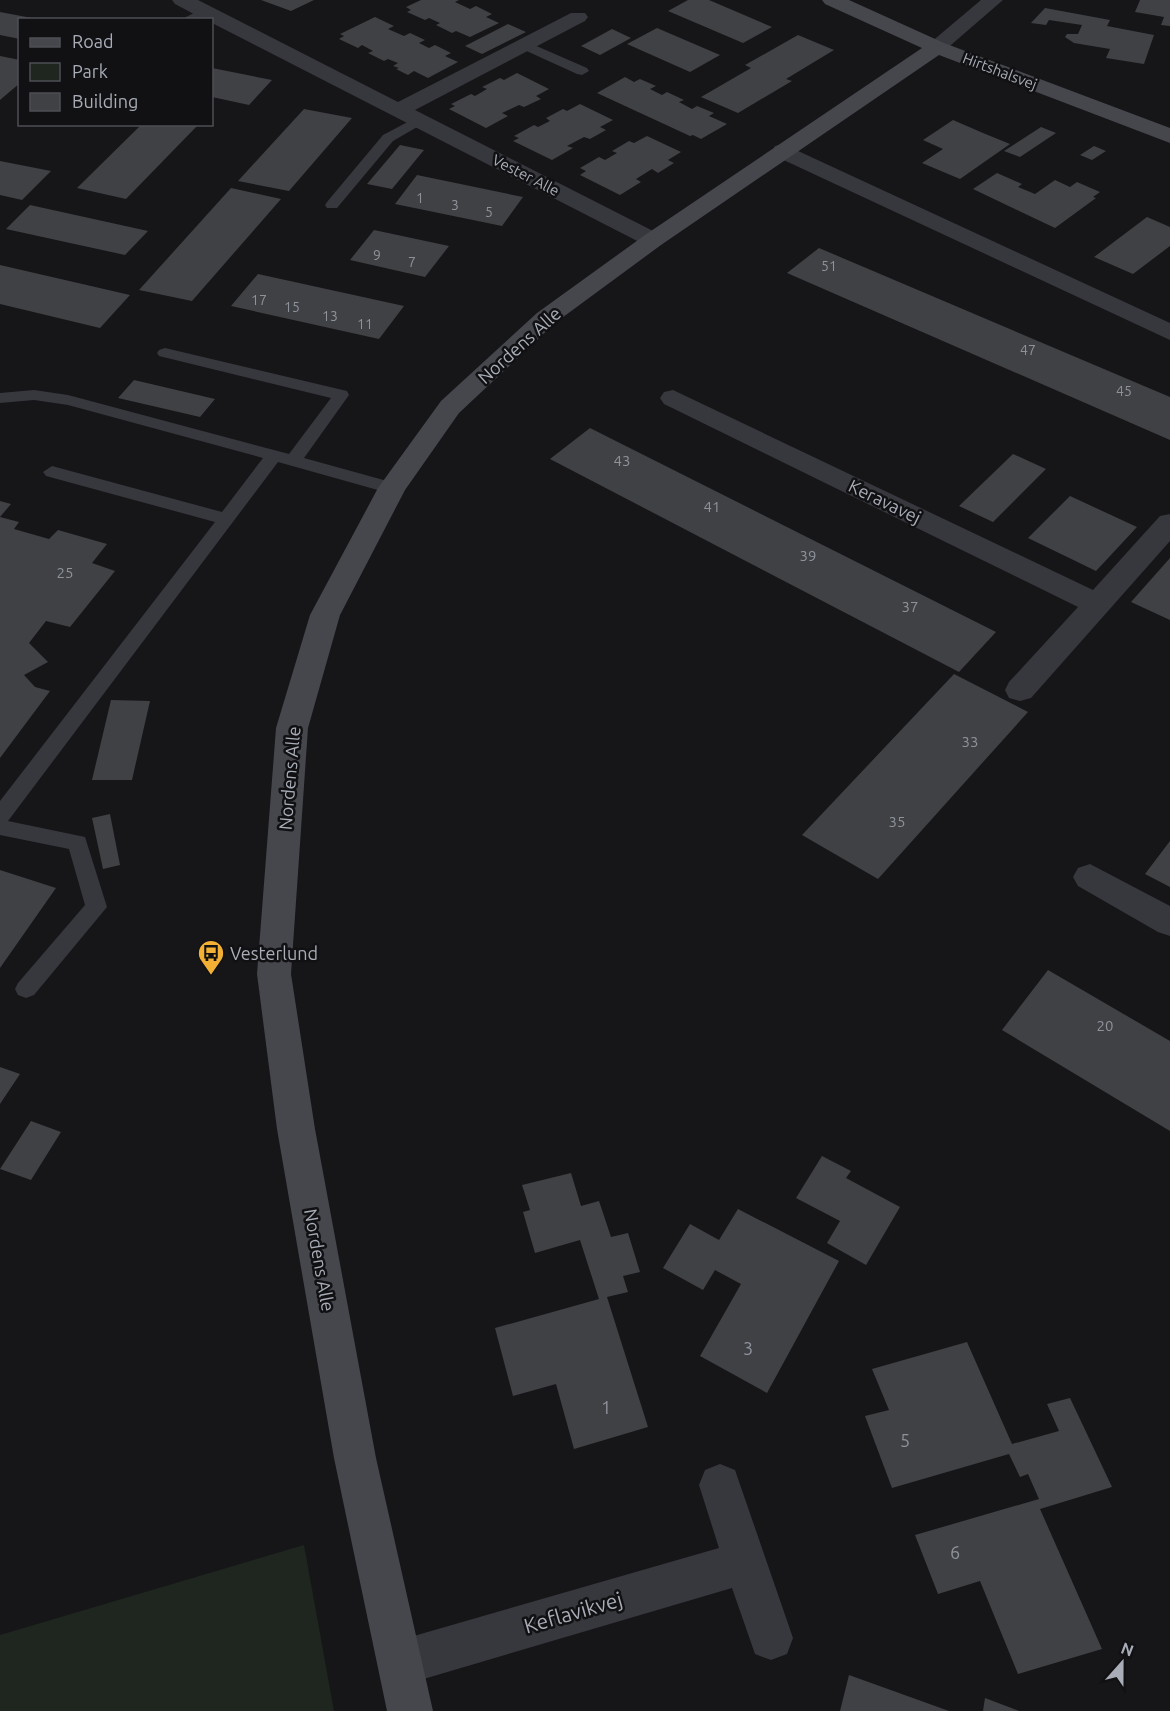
<svg xmlns="http://www.w3.org/2000/svg" width="1170" height="1711" viewBox="0 0 1170 1711" font-family="Ubuntu,sans-serif">
	<style>
		.green { fill: #1e261f }
		.building { fill: #404145 }
		.lines { fill: none; stroke-linecap: round; stroke-linejoin: round }
		.lane { fill: #37383d; fill-rule: evenodd }
		.street { fill: #37383d; fill-rule: evenodd }
		.secondary { fill: #45474d; fill-rule: evenodd }
		.labels { text-anchor: middle; dominant-baseline: central; stroke-width: 5; stroke-linejoin: round; paint-order: stroke }
		.far-number-label { font-size: 14px; fill: #8e929b }
		.far-street-label { font-size: 15px; fill: #a8adb8; stroke: #111113 }
		.number-label { font-size: 15px; fill: #8e929b }
		.street-label { font-size: 18px; fill: #a8adb8; stroke: #111113 }
		.poi-label { font-size: 18px; fill: #a8adb8; stroke: #111113; text-anchor: start }
		.near-number-label { font-size: 18px; fill: #8e929b }
		.near-street-label { font-size: 21px; fill: #a8adb8; stroke: #111113 }
	</style>
	<rect width="100%" height="100%" fill="#161618"/>
	<path class="green" d="M304,1545l30,166h-334v-76z"/>
	<path class="building" d="M261,0h53l-23,11z
		M421,0h38l-4,2 15,7 6,-3 16,8 -6,3 13,6 -29,14 -14,-6 -4,2 -16,-8 4,-2 -11,-5 -4,2 -18,-8 4,-2 -5,-3z
		M688,0h21l63,27 -29,16 -75,-32z
		M1140,0h30v26l-9,-1 3,-8 -29,-5z
		M1045,8l65,12 -3,6 47,9 -10,29 -38,-6 4,-9 -36,-6 -9,-6 2,-3h11l4,-9 -33,-5 -3,5 -15,-2z
		M0,12l32,6 -12,2v19l-20,-4z
		M375,17l19,9 -6,3 16,7 6,-3 15,7 -6,3 10,5 6,-3 16,8 -6,3 13,6 -30,16 -14,-7 -6,4 -12,-6 3,-1 -6,-2 5,-3 -10,-4 -4,2 -16,-8 5,-2 -11,-6 -4,3 -19,-9 5,-3 -4,-2z
		M508,24l18,8 -44,22 -17,-8z
		M657,28l63,27 -30,17 -63,-28z
		M612,29l19,9 -31,17 -19,-9z
		M798,35l36,15 -48,29 6,2 -54,32 -37,-16 50,-29 -6,-3z
		M0,56l20,4v23l-20,17z
		M212,68l60,12 -23,25 -37,-8z
		M517,73l32,16 -13,7 5,3 -17,8 -5,-2 -17,8 6,3 -22,12 -37,-19 6,-3 -4,-2 20,-10 4,2 12,-7 -5,-2 18,-9 4,2z
		M625,77l9,5 6,-3 16,7 -6,3 12,6 5,-3 17,8 -5,2 13,7 5,-3 17,7 -5,3 18,8 -26,15 -8,-4 -3,1 -93,-43z
		M580,104l33,16 -13,7 6,3 -16,9 -6,-2 -17,9 6,2 -21,12 -39,-19 6,-3 -5,-2 20,-11 4,2 12,-6 -4,-3 17,-9 4,2z
		M304,109l48,9 -63,73 -51,-10z
		M953,120l30,13 27,11 -50,35 -38,-16 21,-14 -20,-9z
		M142,124l56,1 -72,74 -49,-11z
		M1041,127l15,6 -36,24 -16,-6z
		M647,136l34,16 -13,8 6,3 -16,10 -6,-4 -16,10 5,3 -21,13 -40,-20 6,-4 -6,-3 19,-11 6,3 12,-7 -5,-2 17,-10 5,2z
		M400,145l24,5 -32,39 -25,-5z
		M1094,146l12,5 -14,9 -12,-5z
		M0,161l51,10 -29,29 -22,-5z
		M997,173l25,11 -4,3 17,7 20,-14 15,7 7,-5 23,10 -7,5 3,1 -41,30 -82,-39z
		M417,175l106,22 -21,29 -107,-22z
		M231,188l50,11 -89,102 -53,-11z
		M30,205l118,26 -23,24 -119,-26z
		M1147,217l23,10v19l-37,28 -39,-17z
		M374,230l75,16 -24,31 -75,-17z
		M819,248l351,149v43l-383,-167z
		M0,265l130,30 -30,33 -100,-24z
		M258,274l146,32 -25,33 -148,-33z
		M134,380l81,19 -15,18 -82,-19z
		M590,428l406,204 -37,40 -409,-213z
		M1013,454l33,15 -53,53 -34,-16z
		M1070,496l67,31 -41,44 -68,-33z
		M0,501l11,3 -11,13 19,5 -5,7 35,10 9,-9 49,14 -15,19 23,8 -45,56 -24,-6 -17,22 19,19 -24,13 11,12 15,4 -50,67z
		M1170,558v62l-39,-18z
		M954,674l74,38 -150,167 -76,-44z
		M111,700l39,1 -18,79h-40z
		M110,814l10,51 -17,4 -11,-51z
		M1170,841v46l-25,-13z
		M0,870l56,18 -56,80z
		M1048,970l122,71v90l-168,-101z
		M0,1067l20,7 -20,30z
		M31,1121l30,11 -30,48 -31,-11z
		M822,1156l29,15 -5,7 54,29 -34,58 -39,-22 13,-22 -44,-23z
		M571,1173l10,33 18,-5 12,36 17,-4 12,39 -17,4 5,16 -21,5 41,130 -74,22 -18,-65 -43,12 -18,-68 104,-29 -19,-59 -45,13 -12,-41 7,-2 -8,-25z
		M738,1209l101,52 -72,132 -67,-37 41,-72 -26,-14 -12,20 -40,-22 27,-44 29,16z
		M967,1342l45,102 47,-13 -12,-27 23,-6 42,89 -72,22 62,140 -84,25 -38,-93 -42,13 -23,-59 124,-36 -11,-25 -8,3 -11,-23 -117,34 -27,-72 24,-6 -17,-41z
		M849,1675l100,36h-109z
		M985,1698l34,13h-36z"/>
	<g class="lines">
		<path class="lane" d="M206,7l6,4c-9,9 -20,9 -32,9z
			M525,41l62,27 2,3 -7,4 -5,-1 -57,-26v-6z
			M419,116l7,4 -2,3 -31,18 -56,67h-10l-2,-3 2,-3 56,-67z
			M165,348l182,43 2,4 -45,63 94,26 3,4 -9,6 -114,-32 -270,359 77,16 22,70 -73,88 -8,3 -8,-3 -3,-6 3,-6 67,-78 -16,-56 -69,-14v-34l215,-279 -169,-46 -3,-4 9,-6 170,46 41,-54 -195,-53 -34,-5 -34,3v-10l34,-3 34,5 221,59 42,-56 -172,-42 -2,-3 2,-3z"/>
		<path class="street" d="M172,0h26l200,102 173,-89h14l3,4 -3,4 -170,89 246,125 4,5 -4,5h-16l-433,-222v-3h-7l-30,-16z
			M981,0h22l-59,51h-14l-3,-4 3,-4z
			M783,144l387,179v17l-395,-184 -3,-5 3,-5z
			M673,390l420,200 67,-74 10,-2v27l-139,157 -11,3 -11,-3 -4,-8 4,-8 69,-75 -414,-203 -4,-6 4,-6z
			M1090,864l80,42v30l-12,-4 -80,-46 -5,-9 5,-9z
			M720,1464l15,6 58,168 -6,16 -16,6 -16,-6 -23,-66 -332,98 -16,-7 -7,-16 7,-16 16,-7 319,-92 -20,-63 6,-15z"/>
		<path class="secondary" d="M822,0h27l95,43 226,85v15l-231,-88 -278,190 -106,78 -96,90 -54,77 -65,125 -32,113 -17,246 24,155 61,329 57,253h-46l-53,-253 -57,-329 -20,-155 19,-246 34,-113 68,-127 63,-87 96,-88 108,-78 277,-187 -97,-44z"/>
	</g>
	<defs>
		<g id="bus-pin" transform="scale(1.35)"><path d="M0 17L-7.5 6A9.5 9.5 0 1 1 7.5 6Z" fill="#f2b134" stroke="#111113"/><path d="M-5-6H5V4H4V6H2V4H-2V6H-4V4H-5ZM-3.5-4V0h7V-4ZM-3.5 1.2v1.5H-2V1.2ZM2 1.2v1.5H3.5V1.2Z" fill="#111"/></g>
	</defs>
	<g fill-rule="evenodd">
		<use href="#bus-pin" x="211" y="953"/>
	</g>
	<g class="labels">
		<g class="far-number-label">
			<text x="420" y="198">1</text>
			<text x="455" y="205">3</text>
			<text x="489" y="212">5</text>
			<text x="377" y="255">9</text>
			<text x="412" y="262">7</text>
			<text x="829" y="266">51</text>
			<text x="259" y="300">17</text>
			<text x="292" y="307">15</text>
			<text x="330" y="316">13</text>
			<text x="365" y="324">11</text>
			<text x="1028" y="350">47</text>
			<text x="1124" y="391">45</text>
		</g>
		<g class="far-street-label">
			<text transform="translate(1000 71) rotate(21)">Hirtshalsvej</text>
			<text transform="translate(526 175) rotate(27)">Vester Alle</text>
		</g>
		<g class="number-label">
			<text x="622" y="460">43</text>
			<text x="712" y="506">41</text>
			<text x="808" y="555">39</text>
			<text x="65" y="572">25</text>
			<text x="910" y="606">37</text>
			<text x="970" y="741">33</text>
			<text x="897" y="821">35</text>
			<text x="1105" y="1025">20</text>
		</g>
		<g class="street-label">
			<text transform="translate(519 345) rotate(-42)">Nordens Alle</text>
			<text transform="translate(885 501) rotate(26)">Keravavej</text>
			<text transform="translate(289 778) rotate(-85)">Nordens Alle</text>
			<text transform="translate(320 1260) rotate(80)">Nordens Alle</text>
		</g>
		<g class="poi-label">
			<text x="230" y="953">Vesterlund</text>
		</g>
		<g class="near-number-label">
			<text x="748" y="1348">3</text>
			<text x="606" y="1407">1</text>
			<text x="905" y="1440">5</text>
			<text x="955" y="1552">6</text>
		</g>
		<g class="near-street-label">
			<text transform="translate(573 1612) rotate(-16)">Keflavikvej</text>
		</g>
	</g>
	<rect x="18" y="18" width="195" height="108" fill="#111113" stroke="#4d4f55" stroke-width="1.5"/>
	<rect x="30" y="38" width="30" height="9" fill="#45474d" stroke="#4d4f55" stroke-width="1.5"/>
	<text x="72" y="48" font-size="18" fill="#a8adb8">Road</text>
	<rect x="30" y="63" width="30" height="18" fill="#1e261f" stroke="#4d4f55" stroke-width="1.5"/>
	<text x="72" y="78" font-size="18" fill="#a8adb8">Park</text>
	<rect x="30" y="93" width="30" height="18" fill="#404145" stroke="#4d4f55" stroke-width="1.5"/>
	<text x="72" y="108" font-size="18" fill="#a8adb8">Building</text>
	<g transform="translate(1122 1663) rotate(21)" stroke="#111113" stroke-width="4.5" paint-order="stroke">
	<path d="M0-4.5L10 22L0 15L-10 22Z" fill="#a8adb8"/>
	<text y="-9" font-size="16" font-weight="bold" text-anchor="middle" fill="#a8adb8">N</text>
	</g>
</svg>
